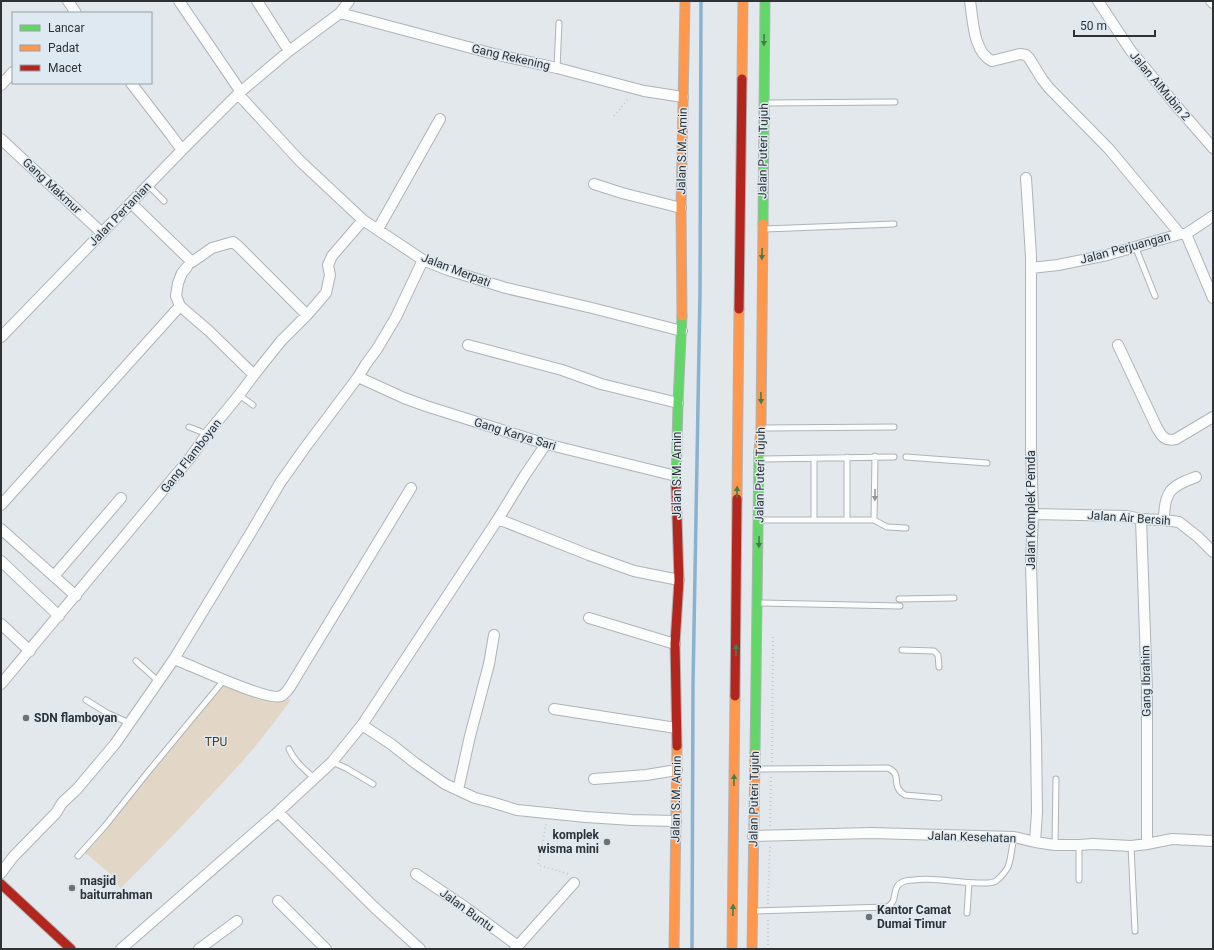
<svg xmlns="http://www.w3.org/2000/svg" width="1214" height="950" viewBox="0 0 1214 950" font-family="Roboto,sans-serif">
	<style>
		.green { fill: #e2d6c6 }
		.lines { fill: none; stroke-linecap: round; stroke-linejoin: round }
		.stream { stroke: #89b2cf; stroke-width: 3.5 }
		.lane-casing { stroke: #afb3b7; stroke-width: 7 }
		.street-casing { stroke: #afb3b7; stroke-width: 12 }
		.fast-casing { stroke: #afb3b7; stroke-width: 11 }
		.slow-casing { stroke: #afb3b7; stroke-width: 11 }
		.jam-casing { stroke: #afb3b7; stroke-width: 11 }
		.path { stroke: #c8c9ca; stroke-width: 2; stroke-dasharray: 1 3; stroke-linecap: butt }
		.lane { stroke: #fbfcfc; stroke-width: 5 }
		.street { stroke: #fbfcfc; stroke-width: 10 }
		.fast { stroke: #63d668; stroke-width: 9 }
		.slow { stroke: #ff974d; stroke-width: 9 }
		.jam { stroke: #b3261e; stroke-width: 9 }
		.oneway { fill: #467c4c }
		.oneway2 { fill: #949798 }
		.poi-dot { fill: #6d7275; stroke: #dfe9f1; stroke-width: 1.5 }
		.labels { text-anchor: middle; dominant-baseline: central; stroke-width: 3; stroke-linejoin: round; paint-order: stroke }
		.street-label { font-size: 12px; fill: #2e3235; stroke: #dfe9f1 }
		.poi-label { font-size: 12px; font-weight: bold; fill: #2e3235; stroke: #dfe9f1; text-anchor: start }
		.park-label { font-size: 12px; fill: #573b12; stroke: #dfe9f1 }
	</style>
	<rect width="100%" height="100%" fill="#e3e8ed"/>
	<path class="green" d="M228,680l40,14 23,6c-12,16 -24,32 -37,48 -43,49 -88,95 -134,141l-5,-11 -27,-23 -6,-2 99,-119z"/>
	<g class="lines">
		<path class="stream" d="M692,949l1,-264 7,-392 1,-292"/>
		<g class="lane-casing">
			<path id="lane" d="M557,68l2,-45
				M766,103l129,-1
				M148,185l16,16
				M765,229l129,-5
				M1135,246l20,50
				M239,395l14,10
				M189,427l18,7
				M765,428l129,-1
				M847,457v63
				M906,457l81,6
				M814,458v62
				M763,459l131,-2
				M761,520h113l1,-64
				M874,520l13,7 19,1
				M899,599l55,-1
				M761,603l139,3
				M902,650l32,1 4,4 1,12
				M136,661l22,20
				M86,700l21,13 7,3 15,7
				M289,749c5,12 15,20 25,29
				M332,762l14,6 27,16
				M757,769l131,-1c16,8 1,17 17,27l34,3
				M1055,845l1,-66
				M1131,846l4,85
				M78,856l27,-30 43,-54 76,-92
				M1079,880v-35
				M755,911l132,-4c13,-6 2,-21 18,-26 3,-1 6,-1 9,-1 21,-3 42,3 64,3 6,0 13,1 18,-2 4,-3 10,-10 12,-14 3,-7 4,-22 6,-30
				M967,913l2,-30"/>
		</g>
		<g class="street-casing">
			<path id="street" d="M68,1l8,12
				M179,1l62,91
				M257,1l32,50
				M970,1c3,18 3,51 22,60l28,-7 6,1 3,3 13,21 7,9 60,61 71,85
				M1098,1l33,50 43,52 39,45
				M1211,1l2,2
				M340,13l154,41 63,14 87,23 39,6
				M131,83l40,52 11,15
				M1,85l12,-13
				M238,94l62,67 63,59 60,40 25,10 58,18 86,20 90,23
				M1,139l101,94
				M1026,178l5,78v192l2,66 -2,50 5,175 1,73 -2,30
				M594,184l28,9 59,15
				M131,203l61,59 20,-14 21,-6 5,4 69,69
				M378,229l62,-110
				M1186,234l27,64
				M187,267l-5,6 -4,10 -2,13 4,10 29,25 45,44
				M1031,268l27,-3 49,-10 73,-21h6l27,-18
				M1,337l181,-187 56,-56 51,-43 51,-38 9,-12
				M468,345l94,25 39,14 77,19
				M1118,345l39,83c5,9 9,14 19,11l37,-22
				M358,377l46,21 22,8 120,38 130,32
				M1,505l179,-199
				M1033,514l94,2 14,3 23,1 15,2 19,15 15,15
				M498,519l91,36 45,16 45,9
				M1141,519l6,173v152
				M1164,520c0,-29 7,-34 32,-43
				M1,529l75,67
				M1,561l58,55
				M54,576l67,-78
				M589,618l86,26
				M1,624l29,27
				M174,659c17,6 94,43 107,37 7,-3 11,-13 15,-19l115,-189
				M1,684l189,-226 17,-24 32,-39 15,-20 27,-34 26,-26 19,-22 4,-18 -2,-10 4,-9 31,-36
				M554,709l122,19
				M362,725l29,19 24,19 30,21 30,14 16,4 26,8 69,7 46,3 44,1
				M594,779l52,-4 31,-5
				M458,790l12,-54 19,-72 5,-29
				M278,812l96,95 46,42
				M753,836l118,-3 143,4 21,5 20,3h24l14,-1 38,2 16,-2 25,-5 41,2
				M1,873l12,-16 43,-44 6,-10 15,-14 38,-45 59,-85 76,-125 30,-51 24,-34 54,-72 8,-13 11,-15 19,-32 27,-57
				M416,874l49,33 53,39
				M278,901l48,48
				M121,949l157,-137 54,-50 30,-37 136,-206 27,-44 21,-31
				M199,949l38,-28
				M515,949l59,-66"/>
		</g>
		<g class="fast-casing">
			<path id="fast" d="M763,224l2,-223
				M676,486l2,-83 4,-87
				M755,754l4,-302"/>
		</g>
		<g class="slow-casing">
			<path id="slow" d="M742,79l1,-78
				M682,316l-1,-108 4,-207
				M759,452l2,-24 2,-204
				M737,499l2,-190
				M674,949l3,-203
				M732,949l3,-253
				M752,949l3,-195"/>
		</g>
		<g class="jam-casing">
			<path id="jam" d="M739,309l3,-230
				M676,486l3,94 -4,64 2,102
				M735,696l2,-197
				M1,884l70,65"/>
		</g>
		<path class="path" d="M614,116l15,-18
			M772,762l1,-126
			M546,824l-8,41 31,9
			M770,826l1,-50
			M768,904l2,-58
			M768,949v-31"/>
		<use href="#lane" class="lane"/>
		<use href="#street" class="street"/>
		<use href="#fast" class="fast"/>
		<use href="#slow" class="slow"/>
		<use href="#jam" class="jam"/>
	</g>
	<defs><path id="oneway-solid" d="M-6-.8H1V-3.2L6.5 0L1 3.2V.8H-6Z"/></defs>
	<g class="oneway">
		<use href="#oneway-solid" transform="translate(764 40) rotate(91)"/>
		<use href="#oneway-solid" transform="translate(762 254) rotate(91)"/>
		<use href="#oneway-solid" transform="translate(761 398) rotate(89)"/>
		<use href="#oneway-solid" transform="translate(737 492) rotate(-89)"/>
		<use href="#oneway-solid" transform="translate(759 542) rotate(91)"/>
		<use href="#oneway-solid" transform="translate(736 650) rotate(-89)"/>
		<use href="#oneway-solid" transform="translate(734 780) rotate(-89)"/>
		<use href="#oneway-solid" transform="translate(733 910) rotate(-89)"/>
	</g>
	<use class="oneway2" href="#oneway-solid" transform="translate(875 495) rotate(91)"/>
	<g class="poi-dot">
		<circle cx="26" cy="718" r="4"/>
		<circle cx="607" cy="842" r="4"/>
		<circle cx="72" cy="888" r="4"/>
		<circle cx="869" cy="917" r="4"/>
	</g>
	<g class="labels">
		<g class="street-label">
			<text transform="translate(511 57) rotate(13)">Gang Rekening</text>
			<text transform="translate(1160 86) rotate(50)">Jalan AlMubin 2</text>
			<text transform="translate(682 151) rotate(-89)">Jalan S.M. Amin</text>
			<text transform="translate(763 151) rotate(-89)">Jalan Puteri Tujuh</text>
			<text transform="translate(52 186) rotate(43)">Gang Makmur</text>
			<text transform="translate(120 214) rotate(-46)">Jalan Pertanian</text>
			<text transform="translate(1125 248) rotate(-15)">Jalan Perjuangan</text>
			<text transform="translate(456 270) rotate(21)">Jalan Merpati</text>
			<text transform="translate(515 434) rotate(17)">Gang Karya Sari</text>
			<text transform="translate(191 456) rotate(-52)">Gang Flamboyan</text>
			<text transform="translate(677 475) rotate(-90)">Jalan S.M. Amin</text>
			<text transform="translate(760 475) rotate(-89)">Jalan Puteri Tujuh</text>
			<text transform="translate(1031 510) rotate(-90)">Jalan Komplek Pemda</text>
			<text transform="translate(1129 518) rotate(4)">Jalan Air Bersih</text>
			<text transform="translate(1146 681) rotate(-91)">Gang Ibrahim</text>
			<text transform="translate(676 799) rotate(-89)">Jalan S.M. Amin</text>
			<text transform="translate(754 799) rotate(-89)">Jalan Puteri Tujuh</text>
			<text transform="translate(972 837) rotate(2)">Jalan Kesehatan</text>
			<text transform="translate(467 910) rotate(36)">Jalan Buntu</text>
		</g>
		<g class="poi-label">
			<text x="34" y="718">SDN flamboyan</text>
			<text x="599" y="835" text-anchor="end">komplek<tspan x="599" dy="14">wisma mini</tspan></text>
			<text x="80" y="881">masjid<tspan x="80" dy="14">baiturrahman</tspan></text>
			<text x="877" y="910">Kantor Camat<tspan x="877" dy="14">Dumai Timur</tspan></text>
		</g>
		<g class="park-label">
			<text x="216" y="742">TPU</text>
		</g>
	</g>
	<rect width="1214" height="950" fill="none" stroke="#2e3235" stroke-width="4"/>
	<rect x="12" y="12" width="140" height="72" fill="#dfe9f1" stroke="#98a0a6"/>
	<rect x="20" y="25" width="20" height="6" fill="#63d668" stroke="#98a0a6"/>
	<text x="48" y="32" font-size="12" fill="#2e3235">Lancar</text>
	<rect x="20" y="45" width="20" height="6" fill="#ff974d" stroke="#98a0a6"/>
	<text x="48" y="52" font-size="12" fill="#2e3235">Padat</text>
	<rect x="20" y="65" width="20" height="6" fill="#b3261e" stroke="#98a0a6"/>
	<text x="48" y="72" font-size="12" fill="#2e3235">Macet</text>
	<path d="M1074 30v6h81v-6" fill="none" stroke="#2e3235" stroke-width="2"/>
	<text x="1080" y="30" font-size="12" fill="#2e3235" stroke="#dfe9f1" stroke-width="3" paint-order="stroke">50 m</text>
</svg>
